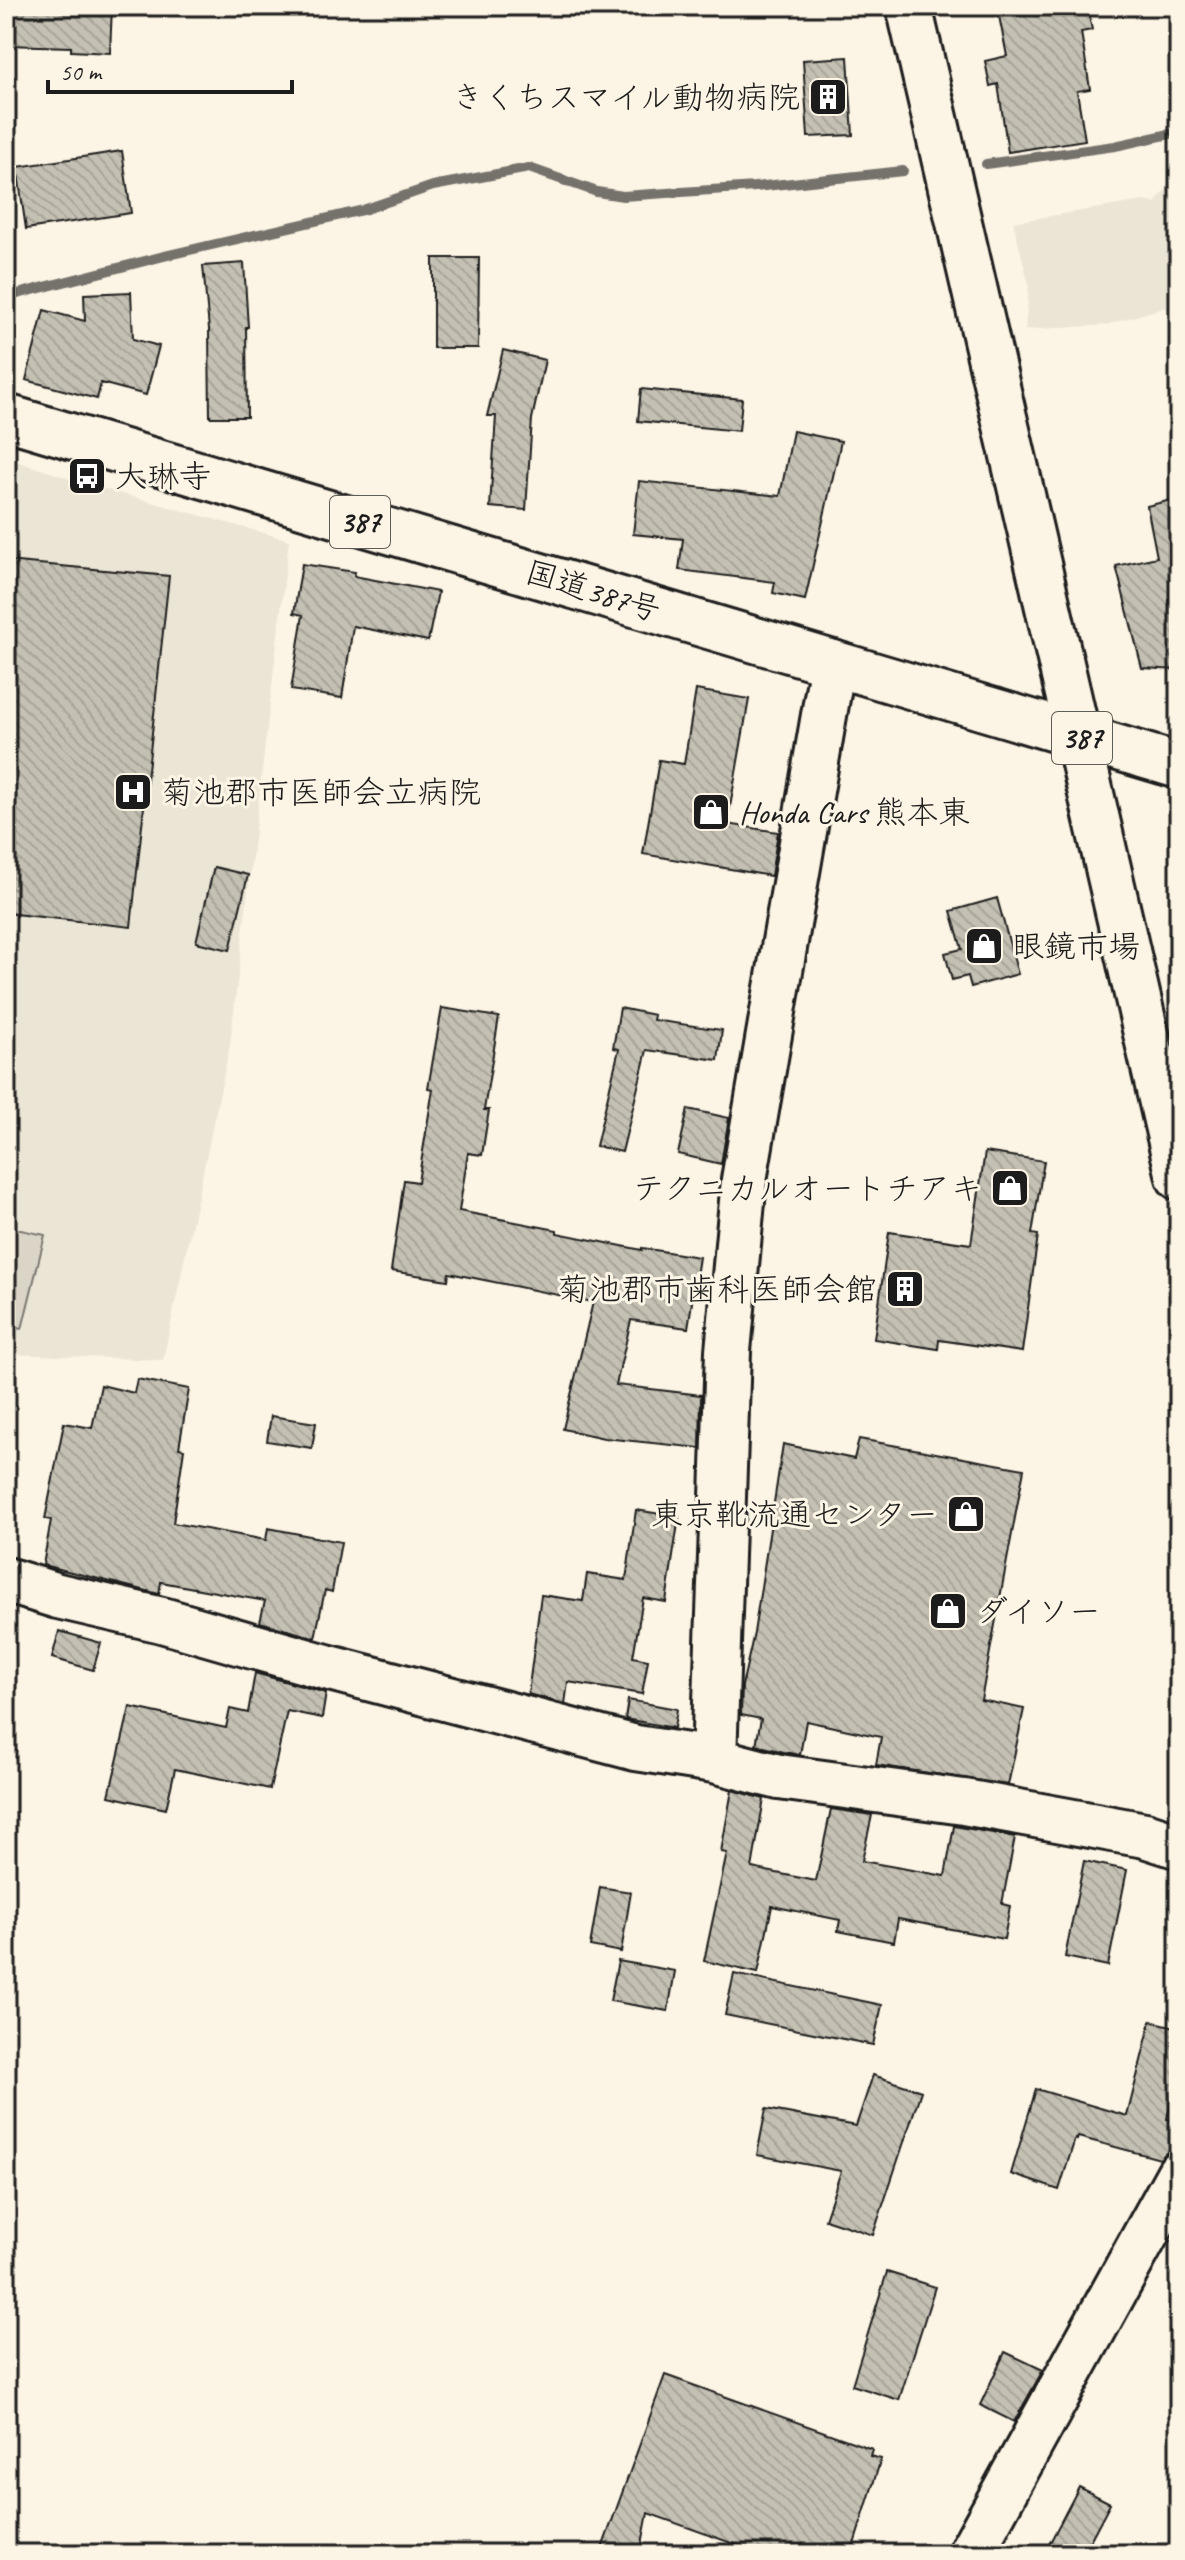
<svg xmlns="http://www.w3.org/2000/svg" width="1185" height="2560" viewBox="0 0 1185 2560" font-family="Caveat,'Klee One',sans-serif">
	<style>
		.built { fill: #ebe5d6 }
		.grass { fill: #dbd5c8; stroke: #7c7872; stroke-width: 2 }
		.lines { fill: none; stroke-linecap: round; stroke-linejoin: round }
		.stream { stroke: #75726c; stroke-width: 10 }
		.building { fill: url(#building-back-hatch); stroke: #1c1c1c; stroke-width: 2 }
		.minor-casing { stroke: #1c1c1c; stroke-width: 50 }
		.major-casing { stroke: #1c1c1c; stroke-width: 50 }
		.highway-casing { stroke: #1c1c1c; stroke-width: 50 }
		.minor { stroke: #fcf5e5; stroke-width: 44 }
		.major { stroke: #fcf5e5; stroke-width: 44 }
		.highway { stroke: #fcf5e5; stroke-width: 44 }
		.labels { text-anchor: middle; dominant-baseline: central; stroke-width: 6; stroke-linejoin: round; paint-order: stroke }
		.shield { fill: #fcf5e5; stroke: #5f5d58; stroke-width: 2 }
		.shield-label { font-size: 30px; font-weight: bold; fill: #1c1c1c }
		.poi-label { font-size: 32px; fill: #1c1c1c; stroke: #fcf5e5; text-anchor: start }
		.street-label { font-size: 32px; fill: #1c1c1c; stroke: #fcf5e5 }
	</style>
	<defs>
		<pattern id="building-back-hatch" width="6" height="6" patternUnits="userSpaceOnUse" patternTransform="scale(2)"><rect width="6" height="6" fill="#c4c0b3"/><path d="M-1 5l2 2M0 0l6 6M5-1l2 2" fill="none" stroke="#a8a499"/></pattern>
	</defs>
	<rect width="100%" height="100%" fill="#fcf5e5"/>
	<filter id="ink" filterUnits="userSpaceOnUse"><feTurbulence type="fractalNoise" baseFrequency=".0125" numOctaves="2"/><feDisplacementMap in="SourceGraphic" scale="16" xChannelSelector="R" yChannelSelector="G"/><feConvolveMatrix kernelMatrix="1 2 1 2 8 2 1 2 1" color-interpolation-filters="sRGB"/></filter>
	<g filter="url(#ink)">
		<path class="built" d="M1179,173v166l-13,-32 -60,18 -81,5 4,-45 -16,-63 130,-21 12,2z
			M6,458l84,27 199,55 -59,505 -67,315 -157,-6z"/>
		<path class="grass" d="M6,1227l39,8 -23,94 -16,-3z"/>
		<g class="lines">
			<path class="stream" d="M986,164l129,-18 64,-14
				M6,297l158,-41 199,-46 70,-24 96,-18 68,24 26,4 132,-9 148,-16"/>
		</g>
		<path class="building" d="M6,6h106l-2,47 -39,-2v-4l-65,-2z
			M997,6h90l5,24 -11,2 9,57 -13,2 8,49 -77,12 -10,-68 -8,2 -5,-25 22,-5z
			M848,57l5,78 -45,2 -5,-77z
			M122,151l9,62 -105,16 -9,-62z
			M433,258h46l-1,90h-45z
			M244,263l4,64h-2l1,90h-37l-1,-88 -6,-63z
			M131,292l2,47 26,7 -13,49 -45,-12 -4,16 -71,-19 18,-70 41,11 -1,-27z
			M503,350l42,10 -13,59 -6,91 -36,-3 6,-91h-9z
			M641,389l101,10 -3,32 -101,-10z
			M793,431l48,10 -36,159 -32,-7 2,-11 -96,-12 4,-31 -50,-5 6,-53 141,15z
			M1179,498v172l-37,-2 -26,-102 41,-9 -10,-51z
			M6,561l163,15 -38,351 -125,-14z
			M302,564l53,8 -1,4 84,16 -10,49 -75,-15 -11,72 -51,-8 12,-75 -9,-2z
			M696,690l53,9 -22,125 51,8 -7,44 -128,-22 16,-94 25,4z
			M214,867l34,8 -18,75 -34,-8z
			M997,898l21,76 -47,13 -3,-11 -16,4 -7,-27 17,-4 -11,-38z
			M442,1008l57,9 -15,93h5l-7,45 -14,-2 -9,58 98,19v3l85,17v-2l57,9 -11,71 -57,-8 -15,65 85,10 -1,53 -96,-10 -41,-9 30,-127 -144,-29 -1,7 -57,-9 13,-91 14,2 15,-93 -5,-1z
			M620,1008l34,7 -1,5 69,10 -4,30 -71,-10 -25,102 -26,-6 23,-97 -6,-1z
			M688,1109l41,9 -8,46 -43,-10z
			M985,1152l59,9 -12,73 6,1 -16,117 -83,-12 -1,9 -64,-10 15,-107 82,12z
			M137,1379l52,10 -10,59 5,1 -11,74 93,17 2,-12 73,14 -9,50 -7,-2 -10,48 -55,-16 5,-21 -104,-19 -2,12 -116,-29 8,-45 -6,-1 19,-96 28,5 9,-43 33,8z
			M271,1416l45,7 -4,25 -45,-7z
			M859,1439l165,30 -43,231 43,9 -16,76 -132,-20 5,-28 -75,-16 -6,34 -16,-3 -28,-7 5,-26 -20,-4 1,-29 12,-53 29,-189 71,15z
			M636,1510l43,7 -13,85 -23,-4 -10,59 15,3 -6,34 -74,-12 -3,22 -37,-10 13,-99 42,6 4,-27 39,6z
			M59,1631l42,12 -8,27 -41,-12z
			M255,1673l71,20 -4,25 -35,-7 -17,78 -95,-20 -9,40 -57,-13 21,-89 96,21 4,-19 18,4z
			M628,1700l49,9 -3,19 -49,-9z
			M732,1790l32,9 -12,69 64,13 15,-72 41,6 -10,46 83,15 9,-50 61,11 -13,67 8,2 -6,33 -106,-20 -4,23 -56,-11 2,-11 -68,-14 -14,67 -54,-12 23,-108 -6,-1z
			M1084,1861l43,9 -19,96 -43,-9z
			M600,1887l31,5 -10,60 -31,-6z
			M618,1961l57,10 -7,40 -58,-10z
			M734,1974l148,31 -9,40 -148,-30z
			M1151,2021l28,7v42l-12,49 12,3 -1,27 -11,3 -7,7 -82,-22 -1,3 -2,-1 -16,51 -48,-16 25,-85 91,27z
			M873,2075l48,16 -48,144 -48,-16 16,-48 -84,-16 9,-46 90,17z
			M887,2272l48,15 -36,113 -47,-15z
			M1005,2352l38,18 -29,52 -34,-17z
			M665,2375l207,74 -2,7 11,3 -30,95h-89l-114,-41 -8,41h-40z
			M1079,2487l31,16 -27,51h-39z"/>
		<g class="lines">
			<g class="minor-casing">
				<path id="minor" d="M909,6l169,731
					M6,1580l52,16 104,24 164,47 310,81 78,12 65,17 185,25 181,33 34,11
					M714,1760l14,-409 16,-171 89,-517
					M970,2554l209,-380"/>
			</g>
			<g class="major-casing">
				<path id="major" d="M1078,737l101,440"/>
			</g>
			<g class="highway-casing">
				<path id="highway" d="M6,417l1173,349"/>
			</g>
			<use href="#minor" class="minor"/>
			<use href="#major" class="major"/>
			<use href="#highway" class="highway"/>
		</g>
	</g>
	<defs>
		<g id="building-square" transform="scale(2)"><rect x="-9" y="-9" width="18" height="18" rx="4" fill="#1c1c1c" stroke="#fcf5e5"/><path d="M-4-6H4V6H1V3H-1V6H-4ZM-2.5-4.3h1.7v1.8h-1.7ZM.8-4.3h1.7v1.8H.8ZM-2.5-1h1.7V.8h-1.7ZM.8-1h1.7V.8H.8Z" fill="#fff"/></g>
		<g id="bus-square" transform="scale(2)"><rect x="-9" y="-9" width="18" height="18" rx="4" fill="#1c1c1c" stroke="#fcf5e5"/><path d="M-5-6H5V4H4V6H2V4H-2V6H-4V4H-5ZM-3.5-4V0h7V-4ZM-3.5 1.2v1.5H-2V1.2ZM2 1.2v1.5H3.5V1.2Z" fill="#fff"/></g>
		<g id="hospital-square" transform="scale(2)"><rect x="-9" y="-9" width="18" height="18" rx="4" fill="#1c1c1c" stroke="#fcf5e5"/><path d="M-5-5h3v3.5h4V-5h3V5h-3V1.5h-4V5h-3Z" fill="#fff"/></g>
		<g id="shop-square" transform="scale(2)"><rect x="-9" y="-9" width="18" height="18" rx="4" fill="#1c1c1c" stroke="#fcf5e5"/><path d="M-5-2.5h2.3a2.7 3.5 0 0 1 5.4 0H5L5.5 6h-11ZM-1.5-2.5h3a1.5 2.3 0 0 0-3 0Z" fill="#fff"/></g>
	</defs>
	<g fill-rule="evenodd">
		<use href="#building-square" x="828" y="97"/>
		<use href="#bus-square" x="87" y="476"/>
		<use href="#hospital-square" x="133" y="792"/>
		<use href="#shop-square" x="711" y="812"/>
		<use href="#shop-square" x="984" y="946"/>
		<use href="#shop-square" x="1010" y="1188"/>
		<use href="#building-square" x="905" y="1289"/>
		<use href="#shop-square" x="966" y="1514"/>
		<use href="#shop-square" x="948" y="1611"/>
	</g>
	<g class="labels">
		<g class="shield">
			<rect x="330" y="496" width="60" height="52" rx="6"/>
			<rect x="1052" y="712" width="60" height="52" rx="6"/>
		</g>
		<g class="shield-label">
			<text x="360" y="522">387</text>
			<text x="1082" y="738">387</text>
		</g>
		<g class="poi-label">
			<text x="800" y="97" text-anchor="end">きくちスマイル動物病院</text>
			<text x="115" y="476">大琳寺</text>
			<text x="161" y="792">菊池郡市医師会立病院</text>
			<text x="739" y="812">Honda Cars 熊本東</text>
			<text x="1012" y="946">眼鏡市場</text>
			<text x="982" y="1188" text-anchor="end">テクニカルオートチアキ</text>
			<text x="877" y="1289" text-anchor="end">菊池郡市歯科医師会館</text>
			<text x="938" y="1514" text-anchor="end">東京靴流通センター</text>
			<text x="976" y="1611">ダイソー</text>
		</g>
		<g class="street-label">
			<text transform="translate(593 591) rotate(17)">国道387号</text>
		</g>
	</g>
	<rect width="1185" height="2560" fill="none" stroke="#fcf5e5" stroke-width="32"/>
	<rect x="16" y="16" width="1153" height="2528" fill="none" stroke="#1c1c1c" stroke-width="3" filter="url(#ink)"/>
	<path d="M48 80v12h244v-12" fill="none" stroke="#1c1c1c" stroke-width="4"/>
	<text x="60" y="80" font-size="24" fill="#1c1c1c" stroke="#fcf5e5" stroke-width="6" paint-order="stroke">50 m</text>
</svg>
